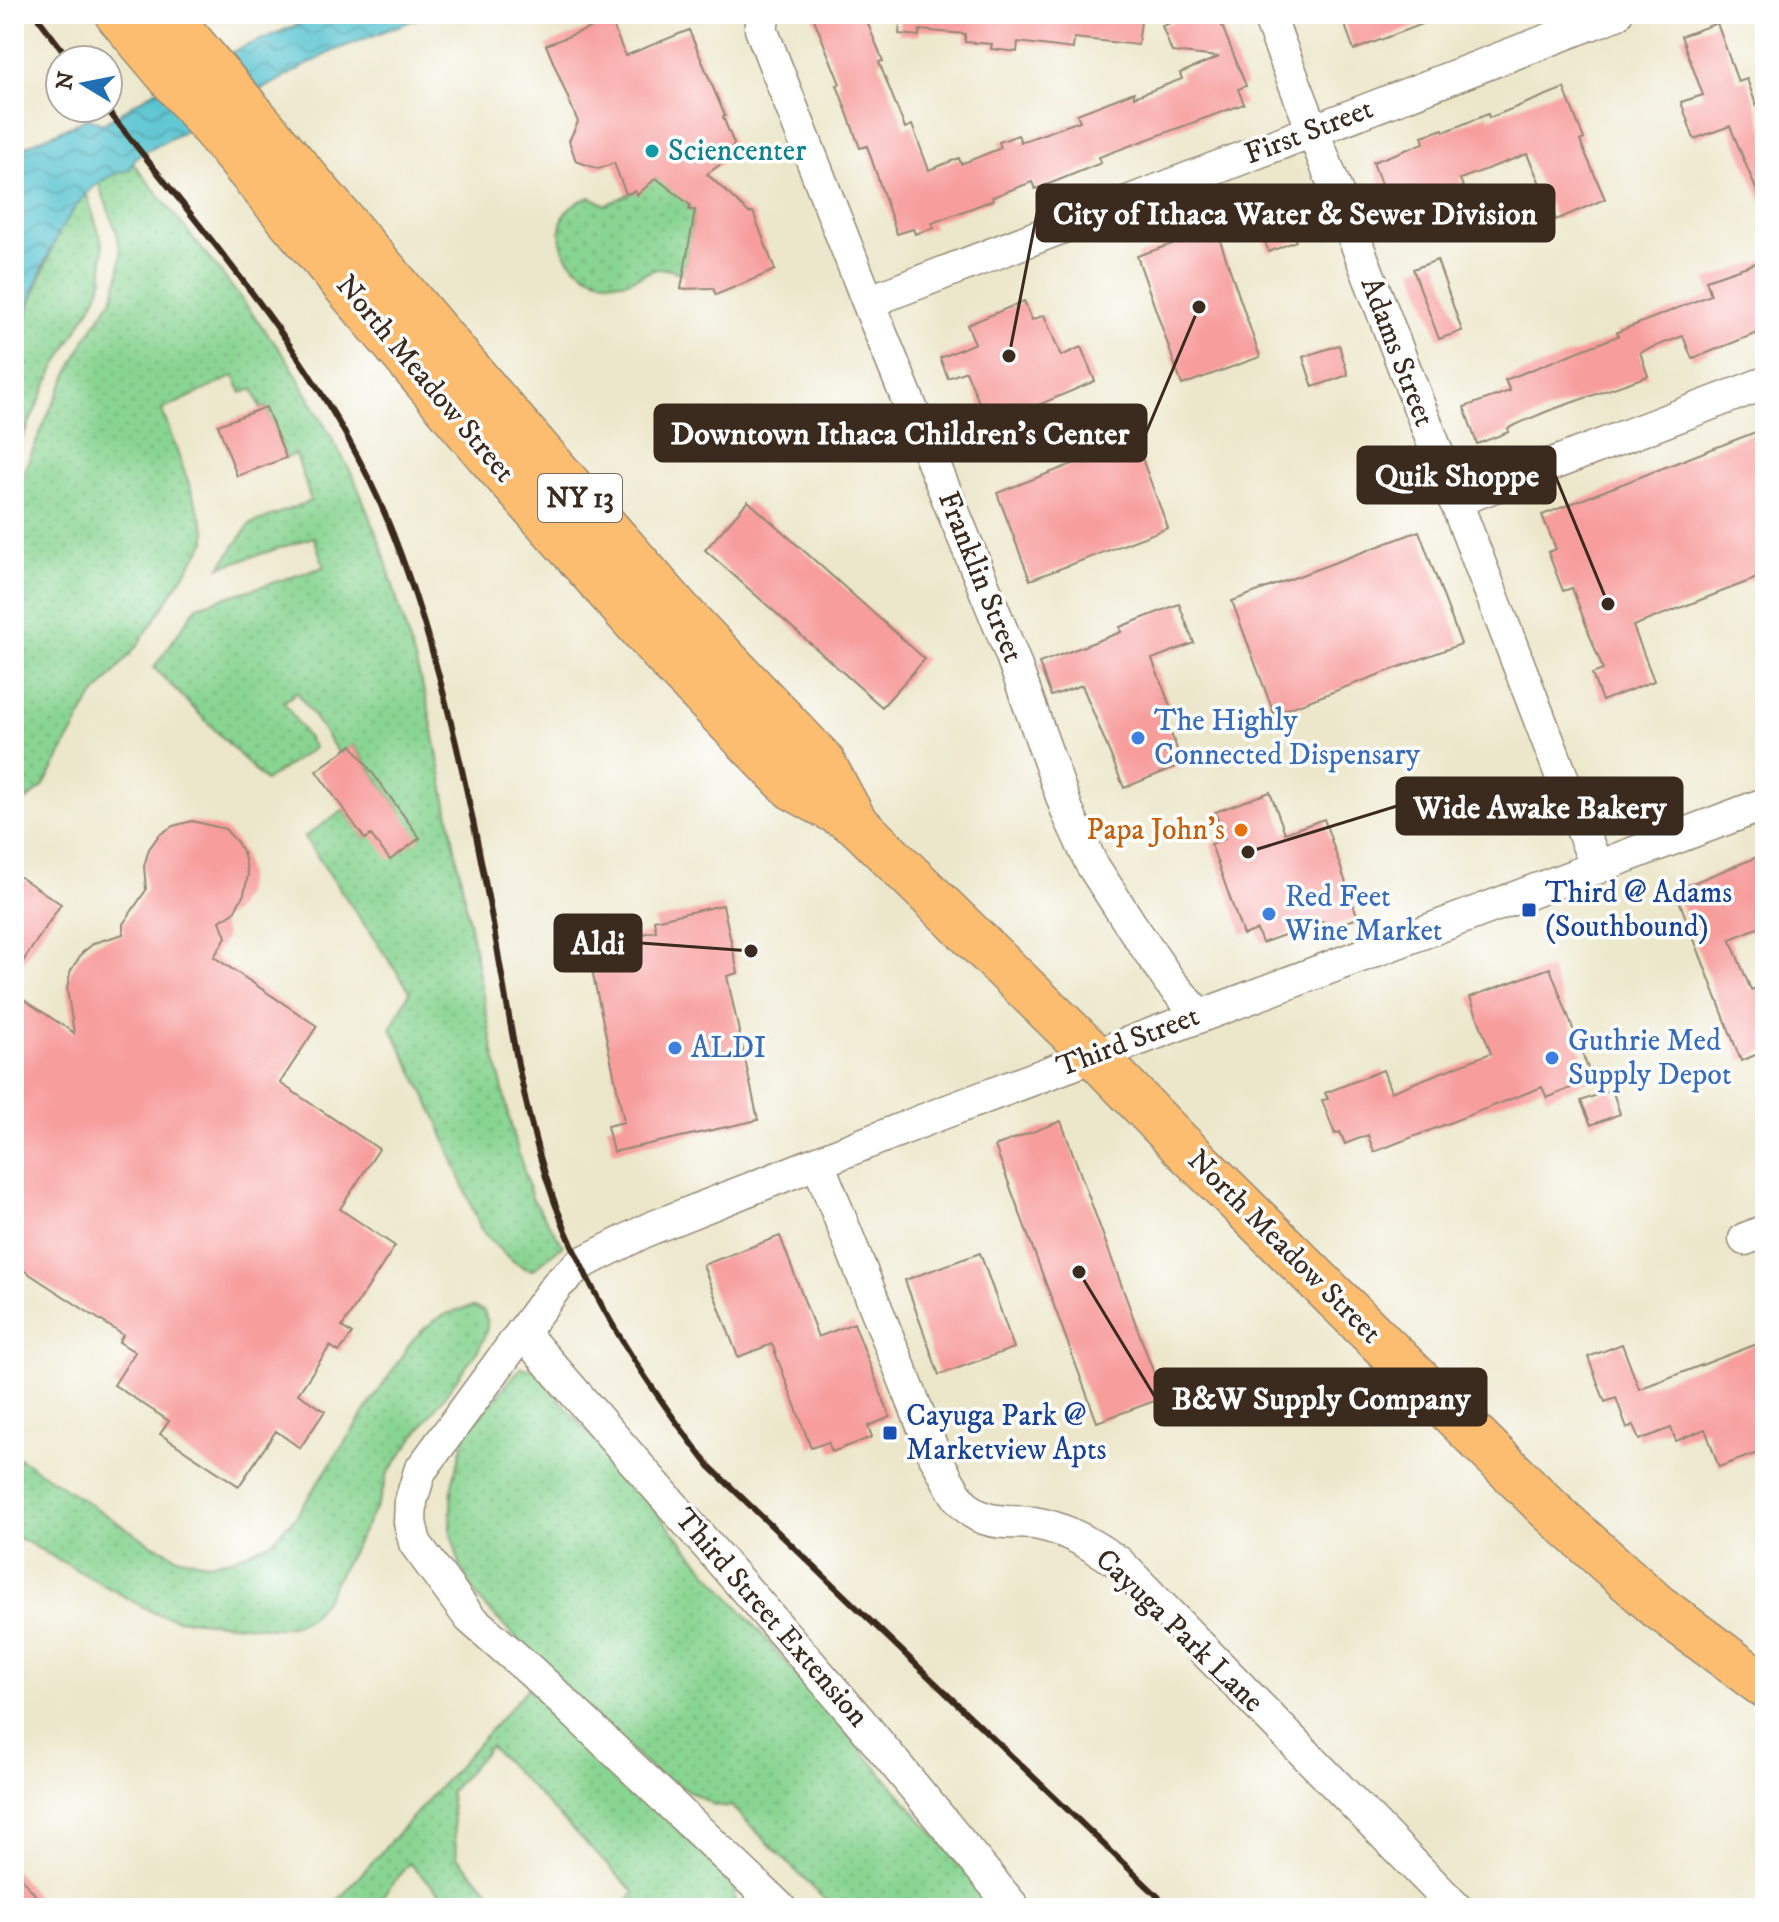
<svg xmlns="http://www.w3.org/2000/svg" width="1779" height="1922" viewBox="0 0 1779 1922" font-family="'IM FELL DW Pica',serif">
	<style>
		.grass { fill: url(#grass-dots); stroke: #627f58; stroke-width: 2 }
		.water { fill: url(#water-waves); stroke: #4a7777; stroke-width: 2 }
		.building { fill: #f79d9c }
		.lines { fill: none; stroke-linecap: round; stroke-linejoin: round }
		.minor-casing { stroke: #948874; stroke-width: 35 }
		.highway-casing { stroke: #948874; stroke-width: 47 }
		.minor { stroke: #fff; stroke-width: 32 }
		.highway { stroke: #fcbd6f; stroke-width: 44 }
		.rail { stroke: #3b2a1e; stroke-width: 6 }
		.culture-dot { fill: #0f9aa8; stroke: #fff; stroke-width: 3 }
		.shop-dot { fill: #3f7fe0; stroke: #fff; stroke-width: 3 }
		.food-dot { fill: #e8710a; stroke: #fff; stroke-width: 3 }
		.transit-dot { fill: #1a4fb4; stroke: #fff; stroke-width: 3 }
		.labels { text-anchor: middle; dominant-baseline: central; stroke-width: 7; stroke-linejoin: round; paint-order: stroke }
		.shield { fill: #fff; stroke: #766a62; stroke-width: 2 }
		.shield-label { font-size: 28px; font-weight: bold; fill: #3b2a1e }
		.street-label { font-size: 30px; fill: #3b2a1e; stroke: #fff }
		.culture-label { font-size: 30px; fill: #0d838f; stroke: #fff; text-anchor: start }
		.shop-label { font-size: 30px; fill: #366cbe; stroke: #fff; text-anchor: start }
		.food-label { font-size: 30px; fill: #c56008; stroke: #fff; text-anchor: end }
		.transit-label { font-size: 30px; fill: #164399; stroke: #fff; text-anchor: start }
		.leader { fill: none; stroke: #3b2a1e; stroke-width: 3 }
		.callout-dot { fill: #3b2a1e; stroke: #fff; stroke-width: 3 }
		.callout { fill: #3b2a1e; stroke: #3b2a1e; stroke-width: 3 }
		.callout-label { font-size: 32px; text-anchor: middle; font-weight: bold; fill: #fff }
	</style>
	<defs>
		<pattern id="grass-dots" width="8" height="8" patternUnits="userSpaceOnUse" patternTransform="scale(2)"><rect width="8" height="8" fill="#88d491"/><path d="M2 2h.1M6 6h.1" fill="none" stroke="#76b67d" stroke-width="1.8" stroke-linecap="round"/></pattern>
		<pattern id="water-waves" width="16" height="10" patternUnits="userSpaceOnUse" patternTransform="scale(2)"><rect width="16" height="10" fill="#58c4d0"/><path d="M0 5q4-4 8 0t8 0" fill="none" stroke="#4a9fa8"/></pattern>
	</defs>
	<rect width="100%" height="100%" fill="#fff"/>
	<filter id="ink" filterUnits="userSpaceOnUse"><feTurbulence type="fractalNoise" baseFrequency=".0125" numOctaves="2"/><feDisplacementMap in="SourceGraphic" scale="16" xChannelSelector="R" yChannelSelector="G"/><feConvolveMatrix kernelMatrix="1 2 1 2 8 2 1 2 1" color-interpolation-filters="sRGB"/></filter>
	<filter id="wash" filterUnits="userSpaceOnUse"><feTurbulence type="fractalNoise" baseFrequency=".006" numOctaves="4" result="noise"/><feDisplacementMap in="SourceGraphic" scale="32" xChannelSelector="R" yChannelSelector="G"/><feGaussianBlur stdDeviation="1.8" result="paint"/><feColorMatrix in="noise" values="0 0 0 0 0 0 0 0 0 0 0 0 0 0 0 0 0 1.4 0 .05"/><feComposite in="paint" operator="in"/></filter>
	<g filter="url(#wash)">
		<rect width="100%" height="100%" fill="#ece7ca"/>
		<path class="grass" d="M133,163l93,116 63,83 65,116 28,70 46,157 65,343 22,93 17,57 31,47 -30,25c-15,0 -45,-30 -53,-43l-43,-108 -46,-91 19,-37 -106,-154 40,-27 21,29 36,-27 -48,-67 -14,9 -42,-62 -13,10 30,46 -49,33 -111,-113 43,-62 127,-39 -10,-30 -94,30 30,-43 61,-23 -15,-47 -10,4 -20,-51 -5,2 -8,-20 -11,4 -8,-17 -72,34 44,121v10l-68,104 -48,56 -47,86 -29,23v-316l37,-86 34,-68 27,-41 7,-23 2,-22 -4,-21 -19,-51 19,-10 12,-2z
			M656,178l35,14 -2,17 6,1 -9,54 -3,1 -2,8c-7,-2 -17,-6 -24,-4 -12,3 -22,11 -34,13 -34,2 -69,-23 -62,-58 3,-16 15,-23 30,-27l15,8 29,-14 2,3z
			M86,192l17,53v33l-6,18 -44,75 -39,85v-110l45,-115z
			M474,1307l10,4c7,15 1,25 -6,39l-90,123 -9,29 -53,96 -16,19 -15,8 -19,3 -100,-9 -22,-6 -140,-78v-80l137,89 29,14 27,5 25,-4 39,-17 25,-26 116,-175c18,-20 35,-31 62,-34z
			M521,1367l13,3 444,515 16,23h-161l-101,-101 -18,-2 -60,-33 -79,-73 -95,-98 -19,-33 -11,-39 2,-44 14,-52z
			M528,1688l202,191 4,11 1,18h-114l14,-15 -145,-147 -40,46 7,65 49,51h-51l-46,-45 -36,45h-42z"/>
		<path class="water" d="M322,14h107l-96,37 -197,106 -7,13c-67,11 -94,122 -115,176v-190l14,-11 60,-27 15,6 81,-52z"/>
		<g id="blocks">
			<path class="building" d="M812,14h52l19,47 -4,1 26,66 7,-3 17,45 30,-12 2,6 40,-16 -2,-6 19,-7 3,7 59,-21 -3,-7 57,-22v5l48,-18 -2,-6 39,-16 -47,-5 -10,-26 32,-12h20l3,8 3,-1 26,65 -8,3 6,15 -145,53 2,6 -47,19 -19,7 -3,-7 -40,15 1,3 -61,23 2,5 -19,6 -2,-5 -16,5 -30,-88 -7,2 -23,-63 3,-1z
				M901,14h241l-4,31 -64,-7 -1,11 -55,-7 -1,10 -26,-3 1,-5 -27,-2v-8l-45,-4 -1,6 -20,-2z
				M1341,14h102l1,2 -90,34z
				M611,20l14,36 64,-26 36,86 -2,1 11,27 -6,15 -21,15 42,39 4,-1 22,58 -59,25 -3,-7 -32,1 14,-79h-6l1,-5 -34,-27 -19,17 -2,-4 -9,3 -12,-31 -16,6 -22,-8 -7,-20 9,-19 -32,-77z
				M1717,23l21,59 9,-3 18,52v80l-35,-85 -36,13 -13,-37 22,-7 -22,-59z
				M1564,88l20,51 -4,2 25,58 -49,21 -29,-66 -67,25 4,10 -47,17 5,16 -24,9 -25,-69 51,-19 -2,-7 21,-7 1,3 44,-18 1,4z
				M1284,212l12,29 -27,11 -12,-30z
				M1216,229l44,128 -78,28 -45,-129z
				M1437,260l25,71 -23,8 -26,-70z
				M1765,260v70l-73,29 -9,-23 -43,16 8,24 -100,35 -40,17 1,4 -32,12 -13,-37 46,-16 -5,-11 113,-44 -1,-4 94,-37 -5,-15z
				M1024,301l8,19 12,-5 17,41 20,-9 14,34 -106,45 -23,-55 -18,7 -8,-20 35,-15 -8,-18z
				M1339,345l9,30 -35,12 -10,-30z
				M266,407l20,51 -49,18 -19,-51z
				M1758,431l7,19v125l-132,51 21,55 -52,20 -10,-27 11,-4 -31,-82 -9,3 -15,-39 8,-3 -14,-34z
				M1135,440l33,88 -138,52 -33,-87z
				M748,501l177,158 -43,48 -177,-157z
				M1419,531l42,113 -187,70 -42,-113z
				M1179,604l15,39 -42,16 19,49 -9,3 21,53 -59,24 -42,-103 -31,11 -12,-33 82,-31 -1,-5z
				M352,745l68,93 -30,22 -19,-25 -6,4 -49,-68z
				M1270,792l15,41 39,-14 34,99 -33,11 -2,-8 -61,22 -5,-13 -14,5 -32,-91 14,-5 -10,-27z
				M192,821l33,8 12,13 7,13 4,20 -4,19 -10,18 -14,9 6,16 -12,20 103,69 -37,57 99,66 -39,60 55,37 -53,81 10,7 -13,18 -9,-6 -32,48 27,17 -25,37 -24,-17 -37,55 -79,-52 9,-13 -55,-36 21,-33 -16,-10 4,-7 -109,-71v-271l60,40 -7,-44 3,-17 12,-19 12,-10 29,-9v-10l23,-34 -2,-24 5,-17 10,-14 14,-9z
				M1765,854v71l-35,14 21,51 14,-5v66l-24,10 -66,-171z
				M14,873l47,31 -47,71z
				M723,905l15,68 -11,3 31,144 -145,32 -6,-26 17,-4 -37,-176 69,-15 -2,-11z
				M1550,968l42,111 -45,19 -5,-11 -168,65 -6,-17 -23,9 -5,-12 -5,2 -13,-34 6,-1 -3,-6 58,-23 8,22 100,-39 -21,-56z
				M1612,1089l8,25 -29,11 -10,-24z
				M1061,1121l102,277 -66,24 -102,-276z
				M780,1236l38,101 36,-14 36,94 -22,9 4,11 -40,15 -4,-10 -17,6 -39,-104 -34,13 -35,-92z
				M980,1253l34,95 -75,27 -34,-95z
				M1765,1341v109l-46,17 -14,-38 -29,12 -5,-13 -32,12 -6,-15 -6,3 -11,-30 -11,4 -17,-45 34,-13 17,45z
				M14,1869l32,39h-32z"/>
		</g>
	</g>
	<g filter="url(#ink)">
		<use href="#blocks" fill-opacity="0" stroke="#948874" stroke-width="2"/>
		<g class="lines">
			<g class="minor-casing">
				<path id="minor" d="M764,14l-3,15 107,273 144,354 56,157 23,50 38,59 41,60 29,33
					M1268,14l329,854
					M868,302l748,-288
					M1455,501l310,-118
					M818,1163l117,293c12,21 24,54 49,62 15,6 35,3 50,5 32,5 58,22 84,39l338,346
					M1745,1239l20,-8
					M522,1332l337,388 155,188
					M780,1908l-248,-236 -62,-54 -55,-75 -5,-21 1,-21 9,-30 137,-186 23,-21 69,-35 288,-114 828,-311"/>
			</g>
			<g class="highway-casing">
				<path id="highway" d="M117,14l369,439 183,207 78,81 46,47 62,34 240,234 85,88 370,366 107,96 108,80
					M167,14l333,392 180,206 142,149 33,61"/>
			</g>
			<use href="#minor" class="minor"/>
			<use href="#highway" class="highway"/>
			<path class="rail" d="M35,14l35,46
				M106,108c105,134 225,266 287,426 47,120 77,264 100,390 15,85 27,170 53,253 34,107 95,200 163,289l461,442"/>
		</g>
	</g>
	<circle class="culture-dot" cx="652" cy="151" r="8"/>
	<g class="shop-dot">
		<circle cx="1138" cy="738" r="8"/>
		<circle cx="1269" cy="914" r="8"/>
		<circle cx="675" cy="1048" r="8"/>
		<circle cx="1552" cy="1058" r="8"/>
	</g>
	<circle class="food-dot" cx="1241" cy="830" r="8"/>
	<g class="transit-dot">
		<rect x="1521" y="902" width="16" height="16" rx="4"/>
		<rect x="882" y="1425" width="16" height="16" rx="4"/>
	</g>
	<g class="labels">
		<rect class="shield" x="538" y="474" width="84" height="48" rx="6"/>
		<g class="shield-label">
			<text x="580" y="498">NY 13</text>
		</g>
		<g class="street-label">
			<text transform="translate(1309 132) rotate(-21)">First Street</text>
			<text transform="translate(1397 352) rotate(69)">Adams Street</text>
			<text transform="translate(425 379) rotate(50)">North Meadow Street</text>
			<text transform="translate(980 577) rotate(68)">Franklin Street</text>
			<text transform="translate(1128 1042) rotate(-21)">Third Street</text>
			<text transform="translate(1284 1247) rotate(45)">North Meadow Street</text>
			<text transform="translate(771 1618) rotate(49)">Third Street Extension</text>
			<text transform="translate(1179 1631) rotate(44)">Cayuga Park Lane</text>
		</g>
		<g class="culture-label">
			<text x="668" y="151">Sciencenter</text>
		</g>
		<g class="shop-label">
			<text x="1154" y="721">The Highly<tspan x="1154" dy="34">Connected Dispensary</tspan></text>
			<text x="1285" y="897">Red Feet<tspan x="1285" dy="34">Wine Market</tspan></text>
			<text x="1568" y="1041">Guthrie Med<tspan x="1568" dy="34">Supply Depot</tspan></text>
			<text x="691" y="1048">ALDI</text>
		</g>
		<g class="food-label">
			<text x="1225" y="830">Papa John's</text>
		</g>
		<g class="transit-label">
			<text x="1545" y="893">Third @ Adams<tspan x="1545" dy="34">(Southbound)</tspan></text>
			<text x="906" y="1416">Cayuga Park @<tspan x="906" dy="34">Marketview Apts</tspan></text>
		</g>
	</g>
	<path class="leader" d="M1009 356L1037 213M1199 307L1146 433M1608 604L1555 475M1248 852L1397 806M751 951L641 943M1079 1272L1155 1397"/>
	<g class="callout-dot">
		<circle cx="1009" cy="356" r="8"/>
		<circle cx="1199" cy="307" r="8"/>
		<circle cx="1608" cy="604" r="8"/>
		<circle cx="1248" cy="852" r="8"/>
		<circle cx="751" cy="951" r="8"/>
		<circle cx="1079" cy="1272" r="8"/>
	</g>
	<g class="callout">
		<rect x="1037" y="185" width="517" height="56" rx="8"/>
		<rect x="655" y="405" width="491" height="56" rx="8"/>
		<rect x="1358" y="447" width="197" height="56" rx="8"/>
		<rect x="1397" y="778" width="285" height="56" rx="8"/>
		<rect x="555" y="915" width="86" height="56" rx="8"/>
		<rect x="1155" y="1369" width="331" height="56" rx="8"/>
	</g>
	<g class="callout-label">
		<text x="1295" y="224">City of Ithaca Water &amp; Sewer Division</text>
		<text x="900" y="444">Downtown Ithaca Children's Center</text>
		<text x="1457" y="486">Quik Shoppe</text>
		<text x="1540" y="818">Wide Awake Bakery</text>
		<text x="598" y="954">Aldi</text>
		<text x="1321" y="1409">B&amp;W Supply Company</text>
	</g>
	<rect width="1779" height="1922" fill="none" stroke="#fff" stroke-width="48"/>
	<g transform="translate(84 84) rotate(280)"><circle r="38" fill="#ffffff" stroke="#b1aaa5" stroke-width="2"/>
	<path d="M0-6L14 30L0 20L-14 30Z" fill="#1f6fb2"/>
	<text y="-12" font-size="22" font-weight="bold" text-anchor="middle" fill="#3b2a1e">N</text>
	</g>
</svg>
